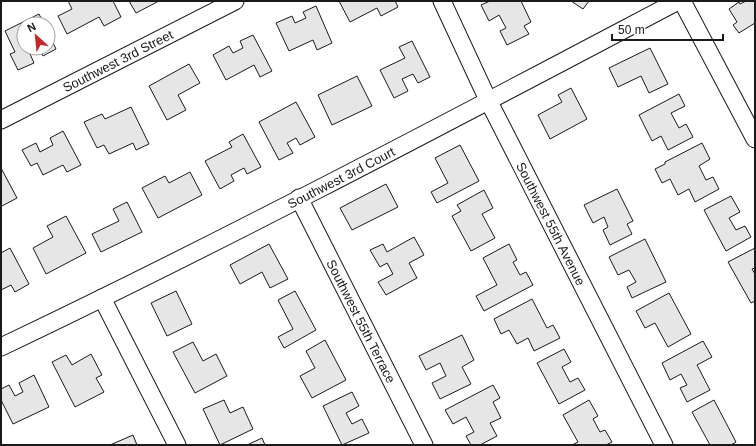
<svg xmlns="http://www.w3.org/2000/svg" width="756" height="446" viewBox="0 0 756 446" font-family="Helvetica,sans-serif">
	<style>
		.building { fill: #e6e6e6; stroke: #1a1a1a }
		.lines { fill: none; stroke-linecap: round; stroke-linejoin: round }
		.minor-casing { stroke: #1a1a1a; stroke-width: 19 }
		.minor { stroke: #fff; stroke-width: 17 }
		.labels { text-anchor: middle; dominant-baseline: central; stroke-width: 3; stroke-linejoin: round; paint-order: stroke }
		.street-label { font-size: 13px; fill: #1a1a1a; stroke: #fff }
	</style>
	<rect width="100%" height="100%" fill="#fff"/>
	<path class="building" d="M68,1h45l8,16 -17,9 -5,-9 -32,17 -9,-18 14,-7z
		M129,1h30l-23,12z
		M339,1h56l3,6 -17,9 -4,-8 -27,14z
		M490,1h31l10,21 -7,4 5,8 -22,11 -7,-14 6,-3 -7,-13 -10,6 -8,-16z
		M571,1h18l-6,8z
		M746,1h9v22l-16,10 -6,-8 4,-3 -8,-13 10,-7 1,2z
		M316,6l16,37 -15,7 -4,-10 -24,11 -13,-28 16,-7 3,7 11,-5 -3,-6z
		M39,14l5,10h-20v24h24v-16l8,17 -13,7 -3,-7 -10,5 4,9 -16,7 -8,-16 5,-2 -10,-21z
		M253,35l19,36 -12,6 -6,-12 -28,15 -13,-25 16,-9 4,7 10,-5 -3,-7z
		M412,41l18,36 -12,6 -5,-9 -11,5 6,12 -14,7 -14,-28 25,-12 -6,-11z
		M650,48l18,36 -19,9 -8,-17 -23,11 -9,-19z
		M189,64l11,19 -22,12 8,15 -19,10 -18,-34z
		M357,76l15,30 -40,19 -14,-30z
		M571,88l16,31 -37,20 -12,-24 24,-13 -4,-7z
		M679,94l6,12 -14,7 8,15 7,-4 7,13 -25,13 -7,-14 -9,5 -13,-26z
		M296,102l19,35 -15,8 -4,-7 -9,5 6,10 -14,7 -20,-38z
		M131,107l18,37 -13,6 -3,-7 -24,11 -5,-9 -7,3 -13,-26 18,-8 3,5z
		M63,131l18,34 -14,7 -4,-7 -20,10 -6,-12 -6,3 -9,-16 14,-7 4,9 13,-7 -3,-7z
		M243,134l18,33 -14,7 -3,-6 -13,7 3,6 -14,8 -15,-28 27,-14 -3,-5z
		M702,143l8,16 -11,7 7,14 7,-3 6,12 -24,13 -6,-13 -11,6 -8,-16 -8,4 -7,-14 10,-5v-2z
		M460,145l19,36 -42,22 -6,-11 17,-9 -13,-25z
		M1,168l16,30 -15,8 -1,-1z
		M190,172l12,23 -44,23 -16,-30 23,-12 4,7z
		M386,184l12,23 -46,23 -12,-22z
		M617,189l16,32 -6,3 5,10 -22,11 -7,-15 5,-3 -4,-10 -11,6 -9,-18z
		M484,190l9,18 -11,6 13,24 -24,13 -19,-35 9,-5 -4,-6z
		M731,196l9,16 -11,6 7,12 9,-4 6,11 -25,14 -22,-41z
		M127,202l15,30 -41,20 -9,-18 27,-13 -6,-12z
		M66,216l20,37 -40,21 -13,-26 20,-11 -6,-11z
		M414,237l10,18 -15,8 8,15 -31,17 -8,-13 15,-8 -6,-11 -7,4 -10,-17 13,-6 4,8z
		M645,239l21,43 -34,16 -5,-11 9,-5 -7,-12 -11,5 -9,-18z
		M269,244l19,35 -18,9 -8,-16 -22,12 -10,-19z
		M509,244l8,16 -4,2 7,13 6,-3 7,13 -49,26 -8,-15 21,-11 -14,-27z
		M10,248l19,36 -14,8 -4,-7 -10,5v-37z
		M755,248v20l-3,1 3,5v27l-4,2 -23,-41z
		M176,291l16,33 -25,12 -16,-33z
		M295,291l21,39 -32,18 -6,-11 15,-8 -15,-29z
		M669,293l22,41 -23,13 -13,-24 -10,5 -9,-17z
		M532,299l15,29 6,-3 7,13 -26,13 -6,-13 -11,6 -8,-14 -8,4 -7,-15z
		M462,335l12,25 -12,7 9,17 -31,15 -8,-16 14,-7 -6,-13 -14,7 -7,-14z
		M325,340l21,40 -34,18 -12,-22 15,-8 -9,-17z
		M703,341l9,16 -15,8 13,25 -23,12 -7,-14 7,-3 -6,-11 -11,6 -8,-17z
		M193,342l10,19 13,-7 11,22 -32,17 -22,-41z
		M564,349l7,13 -9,5 8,15 8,-4 7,12 -26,14 -22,-41z
		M91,354l11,21 -6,3 8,14 -29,15 -23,-45 14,-7 6,10z
		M34,375l15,32 -36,17 -12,-24v-11l8,-4 6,11 8,-4 -4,-9z
		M493,385l7,13 -7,4 8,16 -11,5 7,13 -17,9h-9l-5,-9 8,-4 -8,-15 -13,7 -8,-14z
		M352,392l7,14 -13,7 6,11 10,-5 7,14 -27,12 -19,-39z
		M224,400l6,13 13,-6 10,22 -33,16 -17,-36z
		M589,400l9,16 -5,3 7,13 5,-2 7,12 -6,3h-34l6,-3 -15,-27z
		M714,400l22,42 -5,3h-21l-18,-33z
		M133,435l4,10h-27z
		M262,438l3,7h-18z"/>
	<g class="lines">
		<g class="minor-casing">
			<g id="minor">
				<path id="s1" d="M442,1l46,99 176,345"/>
				<path d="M682,1l73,138"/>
				<path id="s2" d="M1,120l234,-119"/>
				<path id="s3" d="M299,198l125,247"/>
				<path d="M102,298l75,147"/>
				<path id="s4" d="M1,347c229,-109 453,-228 677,-346"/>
			</g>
		</g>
		<use href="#minor" class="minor"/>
	</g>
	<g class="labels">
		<g class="street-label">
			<text stroke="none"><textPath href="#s2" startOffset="131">Southwest 3rd Street</textPath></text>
			<text stroke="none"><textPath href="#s4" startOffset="380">Southwest 3rd Court</textPath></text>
			<text stroke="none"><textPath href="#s1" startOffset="248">Southwest 55th Avenue</textPath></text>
			<text stroke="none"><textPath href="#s3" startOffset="138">Southwest 55th Terrace</textPath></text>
		</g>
	</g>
	<rect width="756" height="446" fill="none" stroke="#1a1a1a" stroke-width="4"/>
	<g transform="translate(36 36) rotate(333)"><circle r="19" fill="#ffffff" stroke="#a3a3a3"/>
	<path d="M0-3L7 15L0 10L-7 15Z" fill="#c62828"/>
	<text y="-6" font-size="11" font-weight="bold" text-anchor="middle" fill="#1a1a1a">N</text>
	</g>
	<path d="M612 34v6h111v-6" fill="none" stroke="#1a1a1a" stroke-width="2"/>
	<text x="618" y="34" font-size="12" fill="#1a1a1a" stroke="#ffffff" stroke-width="3" paint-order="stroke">50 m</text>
</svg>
